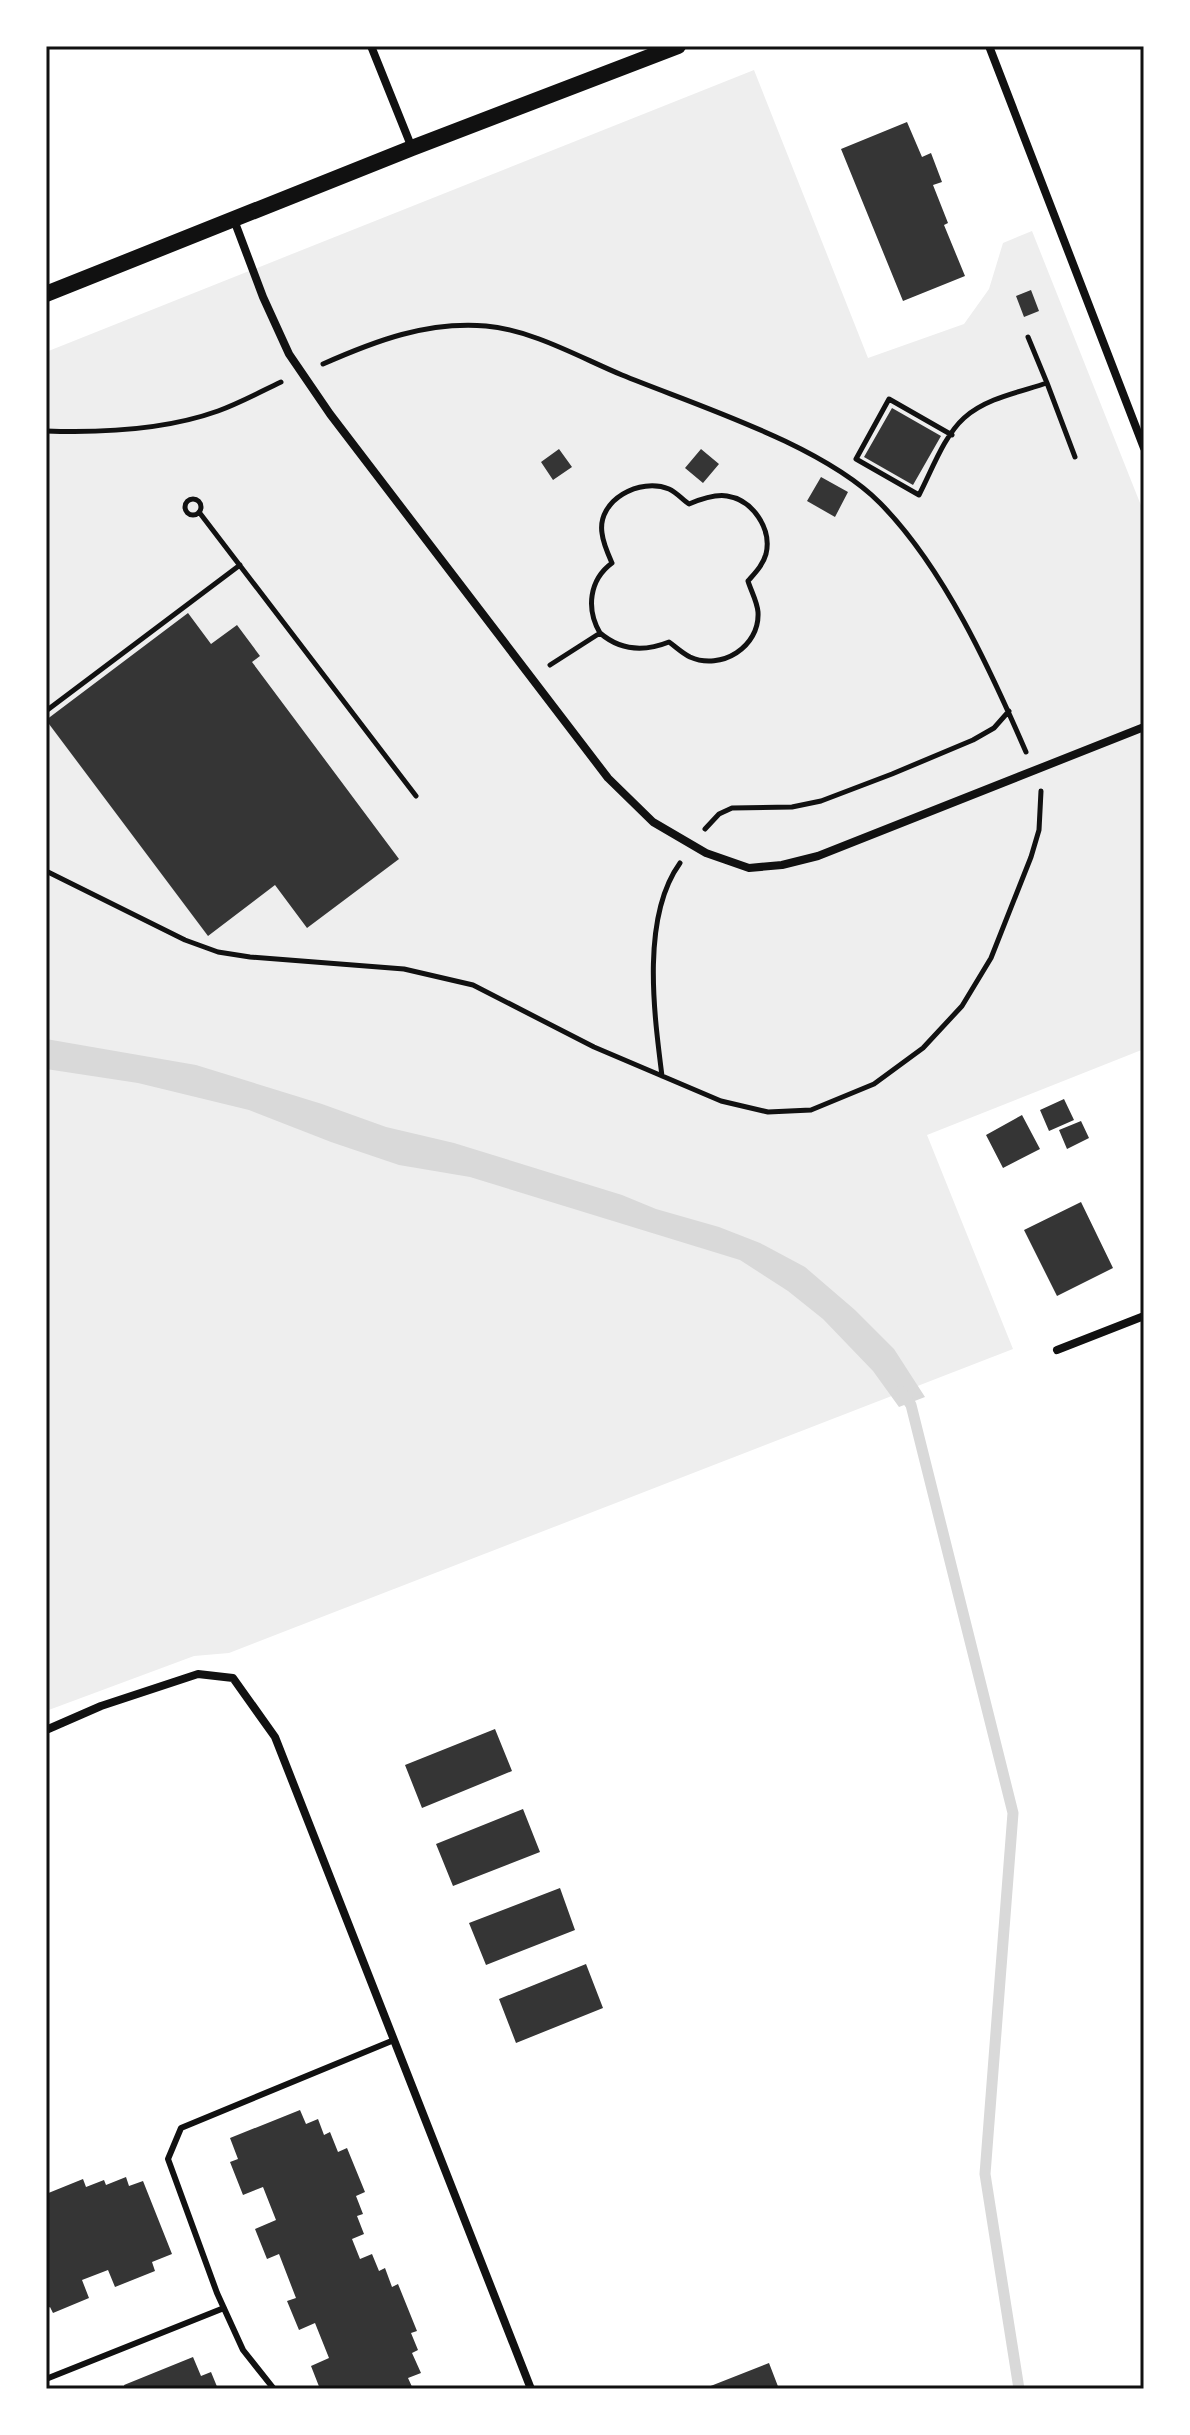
<svg xmlns="http://www.w3.org/2000/svg" width="1190" height="2435" viewBox="0 0 1190 2435" font-family="Lora,serif">
	<style>
		.green { fill: #eee }
		.water { fill: #d9d9d9 }
		.lines { fill: none; stroke-linecap: round; stroke-linejoin: round }
		.stream { stroke: #d9d9d9; stroke-width: 11 }
		.building { fill: #353535 }
		.path { stroke: #111; stroke-width: 5 }
		.service { stroke: #111; stroke-width: 6 }
		.minor { stroke: #111; stroke-width: 8 }
		.secondary { stroke: #111; stroke-width: 16 }
		.neatline { fill: none; stroke: #111; stroke-width: 3 }
	</style>
	<rect width="100%" height="100%" fill="#fff"/>
	<path class="green" d="M754,70l114,288 96,-34 25,-35 14,-46 29,-12 112,282v536l-217,86 86,214 -784,304 -35,3 -148,55v-1359z"/>
	<path class="water" d="M46,1039l150,26 126,39 64,23 68,16 168,52 34,14 63,18 41,16 45,24 50,43 39,39 31,48 -26,10 -26,-36 -50,-52 -35,-28 -48,-31 -270,-83 -71,-12 -68,-23 -82,-32 -111,-27 -92,-14z"/>
	<g class="lines">
		<path class="stream" d="M901,1391l10,14 102,408 -28,361 34,215"/>
	</g>
	<path class="building" d="M907,122l15,35 9,-4 11,29 -9,3 15,38 -4,2 21,51 -62,25 -62,-152z
		M1031,290l8,21 -15,6 -8,-21z
		M892,408l49,28 -28,49 -49,-28z
		M559,449l13,18 -19,13 -12,-18z
		M701,449l18,15 -16,19 -18,-15z
		M821,477l27,15 -13,25 -28,-16z
		M188,613l23,31 26,-19 23,31 -8,6 147,197 -92,69 -32,-43 -67,51 -162,-216z
		M1064,1099l10,21 -25,11 -9,-21z
		M1022,1115l18,34 -37,19 -17,-33z
		M1081,1121l8,17 -22,11 -8,-19z
		M1081,1202l32,66 -56,28 -33,-66z
		M495,1729l17,42 -90,37 -17,-43z
		M523,1809l17,43 -87,34 -17,-42z
		M560,1888l15,42 -89,35 -17,-42z
		M586,1964l17,44 -87,35 -17,-44z
		M300,2110l6,14 12,-5 6,16 6,-3 8,20 9,-4 18,44 -9,4 7,18 -6,2 7,18 -12,5 8,20 12,-5 7,17 6,-3 7,19 6,-3 19,47 -6,2 7,17 -6,3 9,20 -13,5 5,11h-93l-9,-23 18,-8 -14,-35 -16,7 -12,-29 9,-3 -17,-44 -12,5 -12,-30 21,-9 -13,-33 -20,8 -13,-33 8,-3 -8,-21z
		M126,2177l3,9 14,-5 29,73 -20,8 3,9 -40,16 -7,-17 -26,10 7,18 -36,15 -3,-6 -4,2v-115l37,-15 3,8 18,-7 2,5z
		M193,2357l8,19 10,-4 7,17h-93l-1,-4z
		M769,2363l10,26h-76z"/>
	<g class="lines">
		<path class="path" d="M1028,337l19,46
			M323,364c52,-23 104,-43 163,-38 46,4 93,31 136,49 76,31 201,70 258,128 64,65 110,166 146,249
			M46,431c56,2 119,-1 172,-20 22,-8 42,-19 63,-29
			M952,435l-63,-36 -33,60 63,36c13,-25 25,-59 45,-77 22,-20 56,-26 83,-35l28,74
			M185 507a8 8 0 1 1 16 0a8 8 0 1 1-16 0Z
			M199,512l217,284
			M550,665l50,-32c21,18 44,19 69,9 7,5 13,11 21,15 31,14 70,-10 68,-45 -1,-11 -7,-21 -10,-31 7,-8 15,-16 18,-27 6,-25 -13,-54 -39,-58 -12,-2 -26,3 -38,8 -6,-4 -13,-12 -20,-15 -29,-12 -72,11 -67,44 1,10 6,21 10,30 -23,17 -26,46 -12,70
			M46,711l194,-146
			M705,829l14,-15 13,-6 60,-1 29,-6 71,-27 81,-34 21,-12 15,-17
			M46,871l139,69 33,12 32,5 154,12 69,16 121,62 127,54 47,11 43,-2 63,-26 49,-36 39,-42 29,-48 40,-101 8,-27 2,-39
			M662,1076c-8,-63 -21,-159 18,-213"/>
		<path class="service" d="M46,2379l178,-71
			M274,2389l-31,-39 -26,-57 -49,-134 13,-31 213,-88"/>
		<path class="minor" d="M371,46l41,102
			M989,46l155,402
			M234,220l29,77 26,57 41,60 278,364 45,44 53,31 43,15 33,-3 36,-9 326,-129
			M1057,1350l87,-34
			M46,1730l55,-24 97,-32 35,4 42,59 256,652"/>
		<path class="secondary" d="M46,294l366,-146 266,-102"/>
	</g>
	<rect width="1190" height="2435" fill="none" stroke="#ffffff" stroke-width="96"/>
	<rect x="48" y="48" width="1094" height="2339" class="neatline"/>
</svg>
